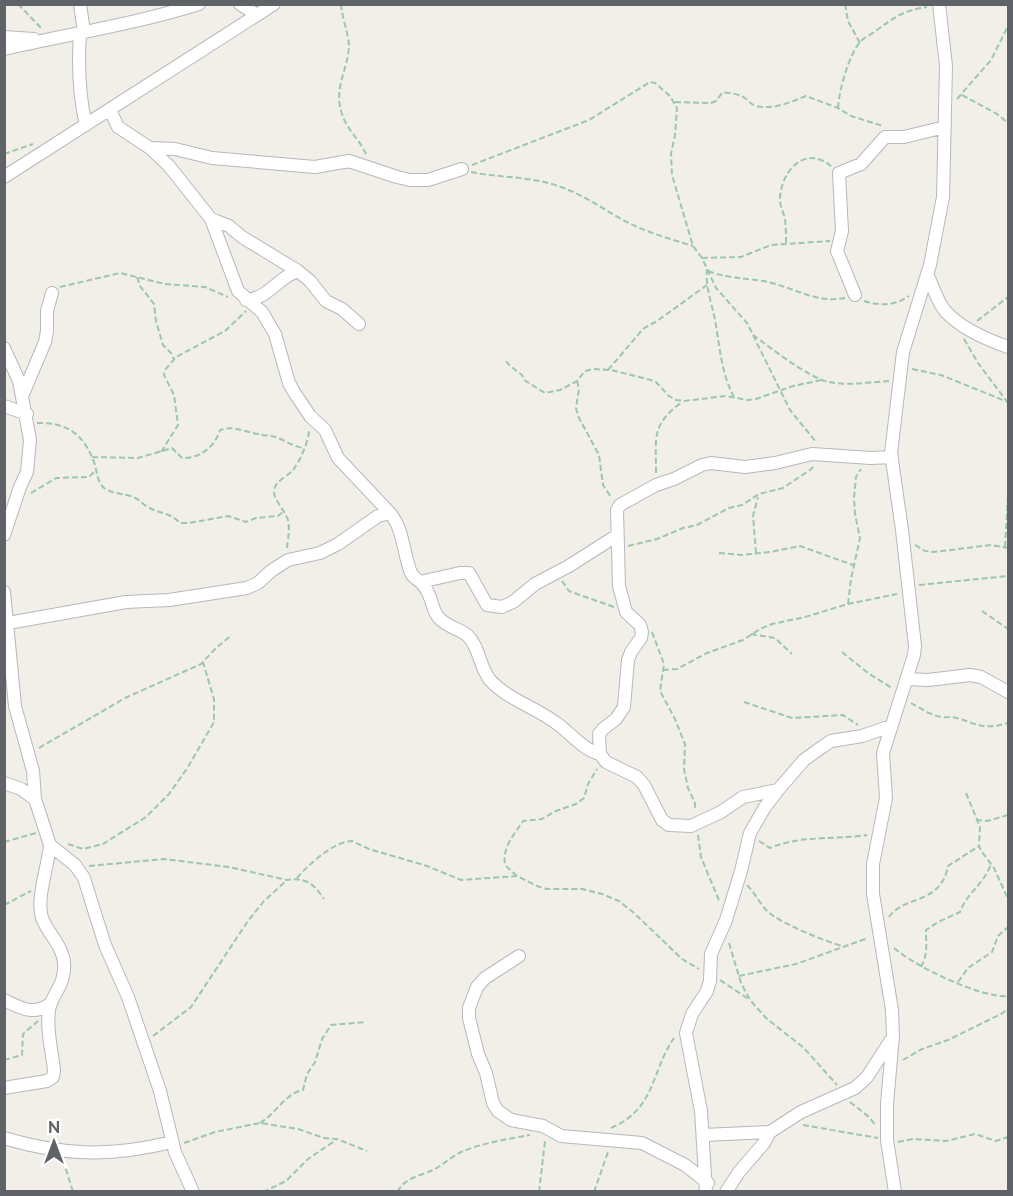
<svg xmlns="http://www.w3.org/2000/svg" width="1013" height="1196" viewBox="0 0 1013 1196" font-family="Raleway,sans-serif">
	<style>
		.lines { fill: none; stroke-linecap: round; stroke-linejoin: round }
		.minor-casing { stroke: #b5b8bc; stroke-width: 14 }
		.path { stroke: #9cc7a9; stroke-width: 2; stroke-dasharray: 6 3; stroke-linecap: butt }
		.minor { stroke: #fff; stroke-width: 12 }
	</style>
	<rect width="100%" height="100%" fill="#f1efe8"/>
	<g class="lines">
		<g class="minor-casing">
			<path id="minor" d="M80,4l4,28
				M240,4l17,11
				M80,33c-2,30 -1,63 6,92
				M4,37l30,2
				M4,49c65,-15 131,-25 195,-45
				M110,110l8,17 32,21 19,18 42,53 27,72 24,21 13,22 14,49 5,9 16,24 15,14 13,28 52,55
				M150,148l25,1 37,9 103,9 34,-6 48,16 13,3h18l34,-11
				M4,177l270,-173
				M211,219l18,7 13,11 56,34
				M927,274c6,12 10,28 19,38 15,16 42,28 62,35
				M855,295l-18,-44 5,-20 -3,-58 22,-9 24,-27h19l41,-10
				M246,300c22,-1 32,-23 52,-29l12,10 16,20 16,8 17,15
				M4,348l15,33 11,59 -3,32 -7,15 -16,48
				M23,394l22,-52 2,-11v-20l5,-18
				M4,406l23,8
				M420,582l40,-9h9l18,32 15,2 11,-5 22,-18 34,-18 47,-30
				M4,592l11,114 18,65 2,28
				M8,623l118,-21 43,-2 78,-12 11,-5 13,-12 17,-11 32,-7 18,-9 40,-28 12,-3c14,17 13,40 21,60 3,6 9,7 13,13 8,9 7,23 15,32 8,9 19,10 28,17 13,12 12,32 23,45 18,20 48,28 69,45 13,10 25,25 41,29
				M907,679l21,1 42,-5 11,2 27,15
				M4,783l17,6 14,10 15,46 25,20 9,13 21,67 23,52 32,94 15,61 18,40
				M778,790l-35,7 -22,15 -30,14 -22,-1 -7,-5 -18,-35 -7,-8 -31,-15 -6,-8 -1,-20 4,-5 13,-10 8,-12 4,-47 3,-8 10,-14 1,-6 -2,-7 -14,-13 -7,-26 -2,-76 3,-5 36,-20 18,-6 28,-14 9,-2 34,4 30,-4 37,-9 59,4 21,-1
				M519,956l-34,22 -8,9 -8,21v10l9,36 8,19 7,30 5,8 13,9 32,6 18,10 81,7 43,22 23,18
				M4,1000c17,8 29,16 46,4
				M4,1088l43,-7 6,-4 1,-7c-2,-19 -8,-41 -5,-60 3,-17 17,-25 15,-47 -1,-17 -16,-29 -22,-45 -6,-19 6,-52 8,-73
				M703,1135l67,-3 31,-20 54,-24 12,-11 24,-37
				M4,1138c60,18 107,19 168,4
				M706,1192l-5,-81 -15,-78 6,-19 15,-23 3,-10 1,-27 15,-34 15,-49 9,-38 15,-26 13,-17 26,-30 18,-13 9,-6 31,-5 29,-10
				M726,1192l13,-20 25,-29 6,-11
				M895,1192l-8,-52v-36l6,-68 -1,-26 -19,-116v-30l13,-66 -3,-45 31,-98 1,-9 -13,-116 -11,-77 12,-101 27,-87 13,-68 3,-131 -7,-62"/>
		</g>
		<path class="path" d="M18,4l24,25
			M341,4c1,14 8,32 8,42 -1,24 -16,42 -7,68 5,16 18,26 24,40
			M845,4l3,17 12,22
			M962,95l35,19 11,9
			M957,99l34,-39 17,-34
			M675,102l36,1 5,-2 6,-8c6,-1 17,1 23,5 4,3 5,6 11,8 17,4 35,-4 50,-10l32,12 13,8 32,10
			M838,108c1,-18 11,-54 23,-67 4,-4 11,-7 16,-11 18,-13 27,-20 50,-23
			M4,154l29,-10
			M472,165l117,-45 61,-38 5,1 15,13 7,12 -2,27 -4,19 1,21 21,71 9,12 14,30 31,35 43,87 26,32
			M471,172c28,6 59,4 87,14 25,8 46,24 69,36 21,11 44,17 66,24
			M786,243c0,-8 0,-16 -1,-24 -1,-6 -5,-12 -5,-19 0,-28 25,-57 52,-33
			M702,258l39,-1 30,-12 59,-4
			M707,269c-2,17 5,35 8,51 5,27 6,53 19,77
			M708,271c18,7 36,7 55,10 29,5 52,23 82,17
			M137,277l3,9 14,18 2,17 7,24 8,8 3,6
			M60,287l60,-14 45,11 40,3 23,10
			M864,301c16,5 31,5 45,-5
			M977,321l31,-24
			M753,335c18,13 56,43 76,47 19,4 41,0 61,-1
			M964,339l14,24 30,40
			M506,361l4,5 12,9 2,5 21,13 15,-3 17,-9 8,-10 8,-2 18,1 44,11 14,15 7,4 8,1 42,-5 22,4 8,-1 37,-13 29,-6
			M912,369l29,6 67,27
			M608,370l35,-41 14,-8 50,-36
			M577,381l2,8 -3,19 2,8 21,39 4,30 8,12
			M37,423c32,-1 48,13 58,42 2,7 2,16 8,22 7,7 20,6 30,10 6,2 9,7 15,10 11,7 22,5 32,16h9l39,-7 18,6 10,-4 22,-2 6,-5
			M161,452l17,-27 -4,-30 -10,-20 1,-5 11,-13 49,-26 21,-20
			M92,457l46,1 34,-10 10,10c17,1 33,-11 38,-28 13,-5 25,2 38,4 4,2 9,1 14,2 11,3 20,10 31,12
			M656,473c0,-36 -5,-48 26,-71
			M31,493l25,-15 33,-1 7,-7
			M915,545l10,6 9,1 57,-7 17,3
			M628,546l29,-7 26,-11 14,-3 32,-17 13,-3 17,-11 24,-6 27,-18 5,-5
			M1005,547l3,-52
			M287,548c1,-9 3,-19 1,-28 -3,-10 -15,-20 -14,-30 2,-10 13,-13 19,-20 7,-9 15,-27 16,-39
			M719,553l23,2 28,-3 30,-6 53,19
			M756,553l-3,-37 5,-19
			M562,581l7,10 45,16
			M919,585l89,-9
			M848,604l3,-25 9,-41 -5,-24 -1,-16 2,-21 5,-8
			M982,611l26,18
			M652,632l12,32 -4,27 14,26 11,27 -1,25 4,19 7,15v8
			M751,634l24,4 17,16
			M842,652l26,21 24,15
			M663,670l14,-1 30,-16 36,-13 17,-11 12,-5 33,-7 43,-13 49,-10
			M744,702l48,16 51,-3 15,10
			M911,703c9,5 21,13 31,14 5,1 9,-1 15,1 23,7 26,12 51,5
			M39,748l86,-50 76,-34 16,-17 15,-12
			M966,793l14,34 -1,19 3,6 12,16 14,31
			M976,820l11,1 21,-6
			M698,835l3,22 19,46
			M759,841l11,7c31,-13 64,-8 97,-13
			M4,842l32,-9
			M68,844l15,5 20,-5 43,-27 23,-23 19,-27 26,-45v-23l-11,-37
			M89,866l75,-7 65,8 58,13c19,-3 27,4 37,19
			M517,876l-12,-11c-3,-18 9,-30 18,-44l19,-2 14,-8 20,-7 8,-6 4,-14 9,-15
			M297,878c11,-13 37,-37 55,-37l17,8 58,17 34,14 56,-4 20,10 10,3h35l20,5 17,7 15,12 48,46 17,10
			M747,885c8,8 13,19 20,26 11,11 61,32 76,35
			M4,905l27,-14
			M889,917c15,-22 52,-12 59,-51l31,-20
			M729,943l12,40 9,17 16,18 38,30 33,37
			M894,948c20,18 89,51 114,48
			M921,967c7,-12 5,-23 5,-37l12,-8 22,-10c7,-20 23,-26 31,-48
			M739,976l57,-12 72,-26
			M720,980l30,20
			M958,982l10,-14 24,-16 6,-16 10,-9
			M153,1036l38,-29 57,-86 16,-20 22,-20
			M4,1060l18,-5 1,-21 15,-13
			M903,1060l19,-11 26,-9 53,-26 7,-5
			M850,1102l19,15 7,9
			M260,1123c17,-10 24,-29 43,-33l4,-16 8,-12 7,-23 9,-14 34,-3
			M803,1125l75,13
			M611,1128c45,-19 40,-57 63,-90
			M898,1142l15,-3 33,2 29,-7 21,7 12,-4
			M184,1143l31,-11 45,-9 38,6 26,9 13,1 30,12
			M63,1160l10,32
			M263,1192l23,-11 22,-22 28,-19
			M398,1192c4,-13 24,-17 35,-22 10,-5 18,-13 28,-18 21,-9 47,-13 69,-17
			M539,1192l6,-51
			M594,1192l14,-40"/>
		<use href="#minor" class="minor"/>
	</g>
	<rect width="1013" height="1196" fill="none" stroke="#5f6368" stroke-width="12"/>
	<g transform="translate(54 1142)" stroke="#ffffff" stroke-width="4.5" paint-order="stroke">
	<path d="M0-4.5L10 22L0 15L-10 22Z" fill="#5f6368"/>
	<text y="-9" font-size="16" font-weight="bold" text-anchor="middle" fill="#5f6368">N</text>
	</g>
</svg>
